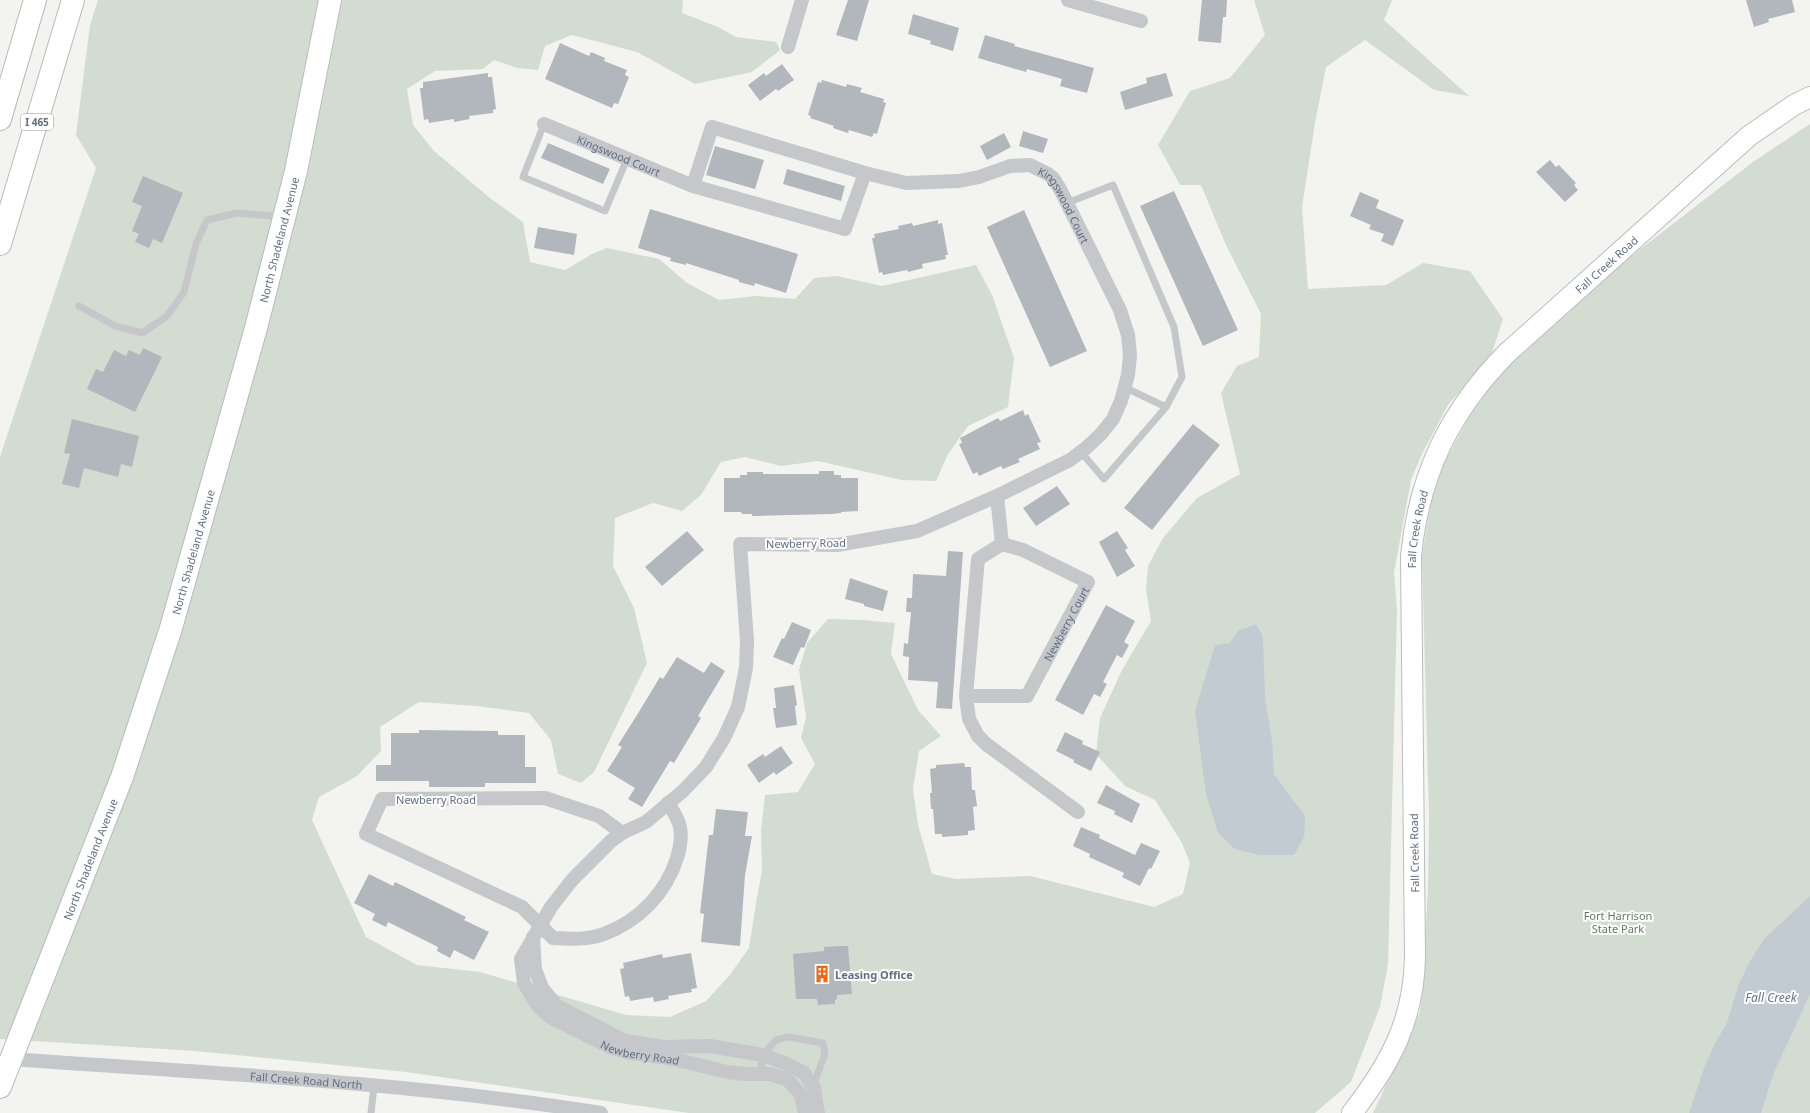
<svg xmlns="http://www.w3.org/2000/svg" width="1810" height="1113" viewBox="0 0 1810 1113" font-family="'Noto Sans',sans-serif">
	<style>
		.green { fill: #d3dcd0 }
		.water { fill: #c2cbd1 }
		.building { fill: #b2b7bd }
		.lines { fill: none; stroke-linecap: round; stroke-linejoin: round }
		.secondary-casing { stroke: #b9bcc1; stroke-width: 22 }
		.primary-casing { stroke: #b7babe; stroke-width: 24 }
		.highway-casing { stroke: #b7b9bc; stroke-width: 24 }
		.lane { stroke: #c5c7cb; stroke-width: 7 }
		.street { stroke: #c5c7cb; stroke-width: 14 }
		.secondary { stroke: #fff; stroke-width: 20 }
		.primary { stroke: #fff; stroke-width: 22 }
		.highway { stroke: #fff; stroke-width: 22 }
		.labels { text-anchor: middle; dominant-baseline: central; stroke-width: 4; stroke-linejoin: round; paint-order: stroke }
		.shield { fill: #fff; stroke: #909aa8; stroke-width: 1 }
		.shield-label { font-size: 10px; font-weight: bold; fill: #606e83 }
		.street-label { font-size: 11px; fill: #606e83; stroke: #fff }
		.park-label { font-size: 11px; fill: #617a5f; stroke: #fff }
		.poi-label { font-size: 11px; font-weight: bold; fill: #606e83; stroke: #fff; text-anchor: start }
		.water-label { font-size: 12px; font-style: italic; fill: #607788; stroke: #fff }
	</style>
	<rect width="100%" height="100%" fill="#f3f4ef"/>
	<path class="green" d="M98,0h585l-1,13 36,14 18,10 40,5 4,8 -28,22 -57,12 -58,-32 -65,-17 -27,11 -7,24 -21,-2 -23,-8 -11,9 -48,2 -28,18 6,36 21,26 56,47 33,24 7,40 35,8 27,-16 15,-6 52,11 28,24 32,17 37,-4 39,3 19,-21 23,-2 45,10 94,-21 16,30 22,63 -6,49 -40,19 -20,28 -12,27 -34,-1 -84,-19 -37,5 -36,-9 -24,5 -20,33 -19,16 -29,-8 -38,15 -2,48 21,42 13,55 -53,109 -13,11 -23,-9 -7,-34 -22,-27 -52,-7 -58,-4 -39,25 1,24 -24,25 -38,21 -7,23 54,117 51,28 63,7 146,43 44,2 36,-16 23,-25 20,-28 8,-51 5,-26 -1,-40 4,-36 33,-3 17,-28 -14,-26 5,-21 -7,-47 8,-27 21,-24 35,1 32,3 -4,31 27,56 23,26 -22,15 -6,38 5,36 14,49 24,5 74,-3 124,31 29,-13 7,-31 -8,-20 -27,-43 -30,-14 -29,-32 4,-36 22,-48 29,-49 -5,-32 2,-23 15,-28 34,-40 43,-24 -19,-81 16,-27 22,-9 2,-43 -35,-69 -25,-60h-21l-22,-40 32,-54 40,-13 35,-43 -11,-35h138l-8,20 85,76 -35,-6 -69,-50 -39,27 -11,56 -13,84 6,82 78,-4 37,-22 47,8 33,48 -12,37 -43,49 -26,49 -11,26 -17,93 3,37 -9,354 -8,43 -29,75 -36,31h-626l-283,-41 -211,-21 -195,-12v-582l96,-289 -20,-33 14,-110z
		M1810,124v989h-437l47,-101 8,-121 1,-74 -7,-261 8,-51 15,-44 23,-42 27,-40 86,-84 172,-133z"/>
	<path class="water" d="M1256,624l7,13 2,61 7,43 2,33 31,42 -1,21 -10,18h-34l-25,-6 -17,-16 -12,-39 -11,-83 20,-66 15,-2 8,-12z
		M1810,896v98l-37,81 -12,38h-72l15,-45 10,-23 13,-22 11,-37 12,-25 14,-22z"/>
	<path class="building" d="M848,0h21l-12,41 -21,-6z
		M1202,0h25l-1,17h-3l-2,26 -23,-2z
		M1746,0h46l3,12 -27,7 1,3 -15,5z
		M913,14l46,14 -6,23 -23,-7 1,-3 -23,-7z
		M985,35l30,9 -1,2 80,22 -7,25 -27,-7 2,-7 -35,-10 -1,3 -48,-14z
		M560,43l29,13 2,-4 14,6 -1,3 23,9 -2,5 4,2 -11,27 -4,-1 -2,5 -67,-29z
		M782,64l12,16 -16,11 -2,-2 -16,12 -12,-16 16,-12 2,3z
		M488,73v4h4l4,32 -3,1v3l-24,3 1,3 -16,3v-3l-25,4 -1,-4 -4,1 -4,-32h3v-6z
		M1166,73l7,23 -48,14 -5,-18 27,-9 -1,-5z
		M822,80l24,7 1,-3 15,4 -2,4 24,7 -1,3 3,1 -9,31 -3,-1 -2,4 -23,-7 -1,3 -15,-5 1,-2 -24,-8 1,-2 -3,-1 10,-33 3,1z
		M1023,131l25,8 -5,14 -24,-7z
		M1004,133l7,14 -24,13 -7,-14z
		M548,143l62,26 -7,15 -62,-26z
		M715,146l49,14 -9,29 -49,-14z
		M1550,160l6,7 3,-2 17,18 -2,2 4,5 -13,12 -29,-30z
		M787,169l58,17 -4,15 -58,-17z
		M143,176l40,17 -21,50 -9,-4 -4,9 -14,-6 4,-8 -7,-3 10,-25 -10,-4z
		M1174,191l64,139 -35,16 -63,-140z
		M1360,192l19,8 -3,8 28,12 -11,26 -12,-5 3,-7 -15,-5 2,-4 -21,-9z
		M650,209l148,45 -12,39 -31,-10 -1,3 -15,-4v-2l-53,-17v2l-16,-4 1,-3 -33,-10z
		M1024,210l63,141 -37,16 -63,-140z
		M938,220v4l4,-1 6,32h-3l1,4 -24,5 1,4 -15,4 -1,-2 -24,5 -1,-3 -3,1 -7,-35h3l-1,-4 25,-5 -1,-3 14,-3 1,3z
		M538,227l39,7 -3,21 -40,-7z
		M143,348l19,9 -27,55 -48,-23 9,-20 7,3 11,-22 12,6 3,-6 11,5z
		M1023,410l2,6 3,-2 13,28 -4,1 3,6 -22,10 2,3 -17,7 -2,-3 -22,10 -2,-4 -4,2 -14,-30 3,-1 -2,-5 38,-20 2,3z
		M72,419l67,17 -7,31 -11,-3 -3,13 -34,-9 -5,20 -17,-4 8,-30 -6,-1z
		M1193,424l27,21 -68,85 -28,-22z
		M819,471h15v4h7v3h17v33l-17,1v1l-10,1 -79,2v-2h-10l-1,-2h-17v-34h16v-3h7v-3h16v2h56z
		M1057,486l13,18 -34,22 -13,-18z
		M687,531l17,19 -42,36 -17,-19z
		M1117,531l11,17 -3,2 10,16 -18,11 -18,-35z
		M948,551l15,1 -11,157 -16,-1 2,-26 -30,-2 1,-23 -6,-1 1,-13 4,1 3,-32h-5l1,-14h5l1,-24 33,2z
		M850,578l38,13 -5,20 -19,-5v-2l-19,-5z
		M1106,605l29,16 -11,21 5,3 -7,13 -5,-3 -14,27 4,2 -7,13 -6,-3 -11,21 -28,-15z
		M792,622l19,8 -7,18 -3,-1 -8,18 -20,-8 9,-19 2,1z
		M677,657l27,16 7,-11 14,9 -27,45 3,2 -27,45 -4,-2 -28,46 -14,-8 7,-11 -28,-17 15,-24 -4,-2 19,-30 23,-38 3,2z
		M794,685l3,20 -2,1 2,19 -21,3 -3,-20h3l-2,-20z
		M419,730l79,1v4h27v32h11v16h-51v4h-56v-6h-53v-16h15v-32h28z
		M1065,732l18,9 -1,3 18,8 -9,19 -18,-9 1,-2 -18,-9z
		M781,746l12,17 -17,12 -2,-3 -15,11 -12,-18 16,-11 2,3z
		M964,763l1,4h6l1,23h3l2,16 -4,1 2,23 -7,1v4l-26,2v-3h-7l-2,-25h-2l-1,-16h2l-2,-24 6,-1v-3z
		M1106,785l34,19 -8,19 -18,-9 1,-3 -18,-8z
		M716,809l32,3 -3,24h7l-7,39 -5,71 -39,-4 3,-28 -4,-1 9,-78h4z
		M1081,827l19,8 -1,3 36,17 6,-12 19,8 -9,18 -2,-1 -9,18 -18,-9 2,-4 -35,-16 1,-3 -17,-8z
		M369,874l24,12 2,-4 71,35 -2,3 25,12 -15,28 -20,-10 -4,8 -13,-7 1,-4 -50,-25 -2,5 -14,-7 3,-6 -21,-11z
		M841,946h7l4,48 -15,1v4l-2,1v4l-17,1 -1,-6h-21l-3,-45 31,-3v-4z
		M691,953l6,35 -6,1 1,3 -24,4 1,3 -15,3 -1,-5 -23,4 -1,-5 -4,1 -5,-28 4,-1 -1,-5 39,-9 1,4z"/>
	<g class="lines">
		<g class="secondary-casing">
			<g id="secondary">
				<path id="s5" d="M1352,1113c38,-49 62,-93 63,-156l-4,-401c8,-82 39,-145 96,-203l242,-217 45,-31 16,-8"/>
			</g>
		</g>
		<g class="primary-casing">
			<g id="primary">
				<path id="s6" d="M0,1087l122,-310 49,-149 85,-300 40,-157 34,-171"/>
			</g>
		</g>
		<g class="highway-casing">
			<path id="highway" d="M0,119l35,-119
				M0,244l73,-244"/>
		</g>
		<path class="lane" d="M544,124l-21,53 82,34 22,-52
			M1067,203l46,-18 61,142 8,50 -16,30 -62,72 -23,-27
			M79,306l36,20 27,7 25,-17 17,-24 12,-48 11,-24 30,-7 45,4
			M1126,388l40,19
			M760,1074l3,-19 13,-15 12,-3 35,6 2,11 -12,32
			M371,1113l3,-27"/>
		<g class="street">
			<path d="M1068,0l73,21"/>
			<path d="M788,47l14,-47"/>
			<path id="s1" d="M544,124l149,62 152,43 20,-56"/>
			<path id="s2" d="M693,186l19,-59 153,46 41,10 53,-2 20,-4 31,-11 20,-1 18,9 5,4 7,11 60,121 8,25 2,20 -2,20 -7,26 -8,18 -12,15 -15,14 -16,12 -73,36 -80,35 -80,14 -97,-1 7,97 -1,27 -8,39 -14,31 -18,29 -23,24 -37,31 -24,11 -11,8 -39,39 -21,27 -30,52 3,24 13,22 13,12 60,30 16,5 48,7 53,13 19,2h24l18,6 13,15 4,18"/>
			<path d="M997,496l5,48"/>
			<path id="s3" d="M966,696h61l61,-114 -65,-32 -21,-6 -24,15 -12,137 3,23 9,17 8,8 92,68"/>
			<path d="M622,833l-23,-17 -54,-18 -163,1 -16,35 156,73 31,31c17,1 35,2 51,-4 35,-13 62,-41 73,-76 3,-10 5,-21 3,-31 -2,-9 -7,-16 -12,-24"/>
			<path d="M533,937l2,32 7,19 15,18 68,35 39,6 46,-1 53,9 24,9 17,9 10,15 4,25"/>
			<path id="s4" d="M11,1059c197,14 395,23 590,54"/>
		</g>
		<use href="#secondary" class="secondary"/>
		<use href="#primary" class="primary"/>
		<use href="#highway" class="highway"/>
	</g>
	<defs>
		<g id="building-bare" transform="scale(1.38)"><path d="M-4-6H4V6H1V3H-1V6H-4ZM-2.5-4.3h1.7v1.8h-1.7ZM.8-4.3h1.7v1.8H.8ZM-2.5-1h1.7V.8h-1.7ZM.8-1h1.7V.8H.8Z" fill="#f36610" stroke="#fff" stroke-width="2.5" paint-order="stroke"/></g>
	</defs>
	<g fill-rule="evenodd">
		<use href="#building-bare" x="822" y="974"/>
	</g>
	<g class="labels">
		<rect class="shield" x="21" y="114" width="32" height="16" rx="3"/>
		<g class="shield-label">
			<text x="37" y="122">I 465</text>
		</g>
		<g class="street-label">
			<text stroke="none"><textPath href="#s1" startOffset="81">Kingswood Court</textPath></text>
			<text stroke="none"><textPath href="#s2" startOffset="445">Kingswood Court</textPath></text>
			<text stroke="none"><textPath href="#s6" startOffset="893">North Shadeland Avenue</textPath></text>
			<text stroke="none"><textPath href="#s5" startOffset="935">Fall Creek Road</textPath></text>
			<text stroke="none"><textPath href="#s5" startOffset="600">Fall Creek Road</textPath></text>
			<text transform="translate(806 543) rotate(-1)">Newberry Road</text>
			<text stroke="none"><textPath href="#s6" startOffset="569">North Shadeland Avenue</textPath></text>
			<text stroke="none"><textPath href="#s3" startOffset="143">Newberry Court</textPath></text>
			<text x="436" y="799">Newberry Road</text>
			<text transform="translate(1414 853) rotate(-91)">Fall Creek Road</text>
			<text stroke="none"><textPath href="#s6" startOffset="245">North Shadeland Avenue</textPath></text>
			<text stroke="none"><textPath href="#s2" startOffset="1753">Newberry Road</textPath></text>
			<text stroke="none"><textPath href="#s4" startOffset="296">Fall Creek Road North</textPath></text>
		</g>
		<g class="park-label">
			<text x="1618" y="915">Fort Harrison<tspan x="1618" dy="13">State Park</tspan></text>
		</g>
		<g class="poi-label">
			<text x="835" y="974">Leasing Office</text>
		</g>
		<g class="water-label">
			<text x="1771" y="997">Fall Creek</text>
		</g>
	</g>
</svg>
